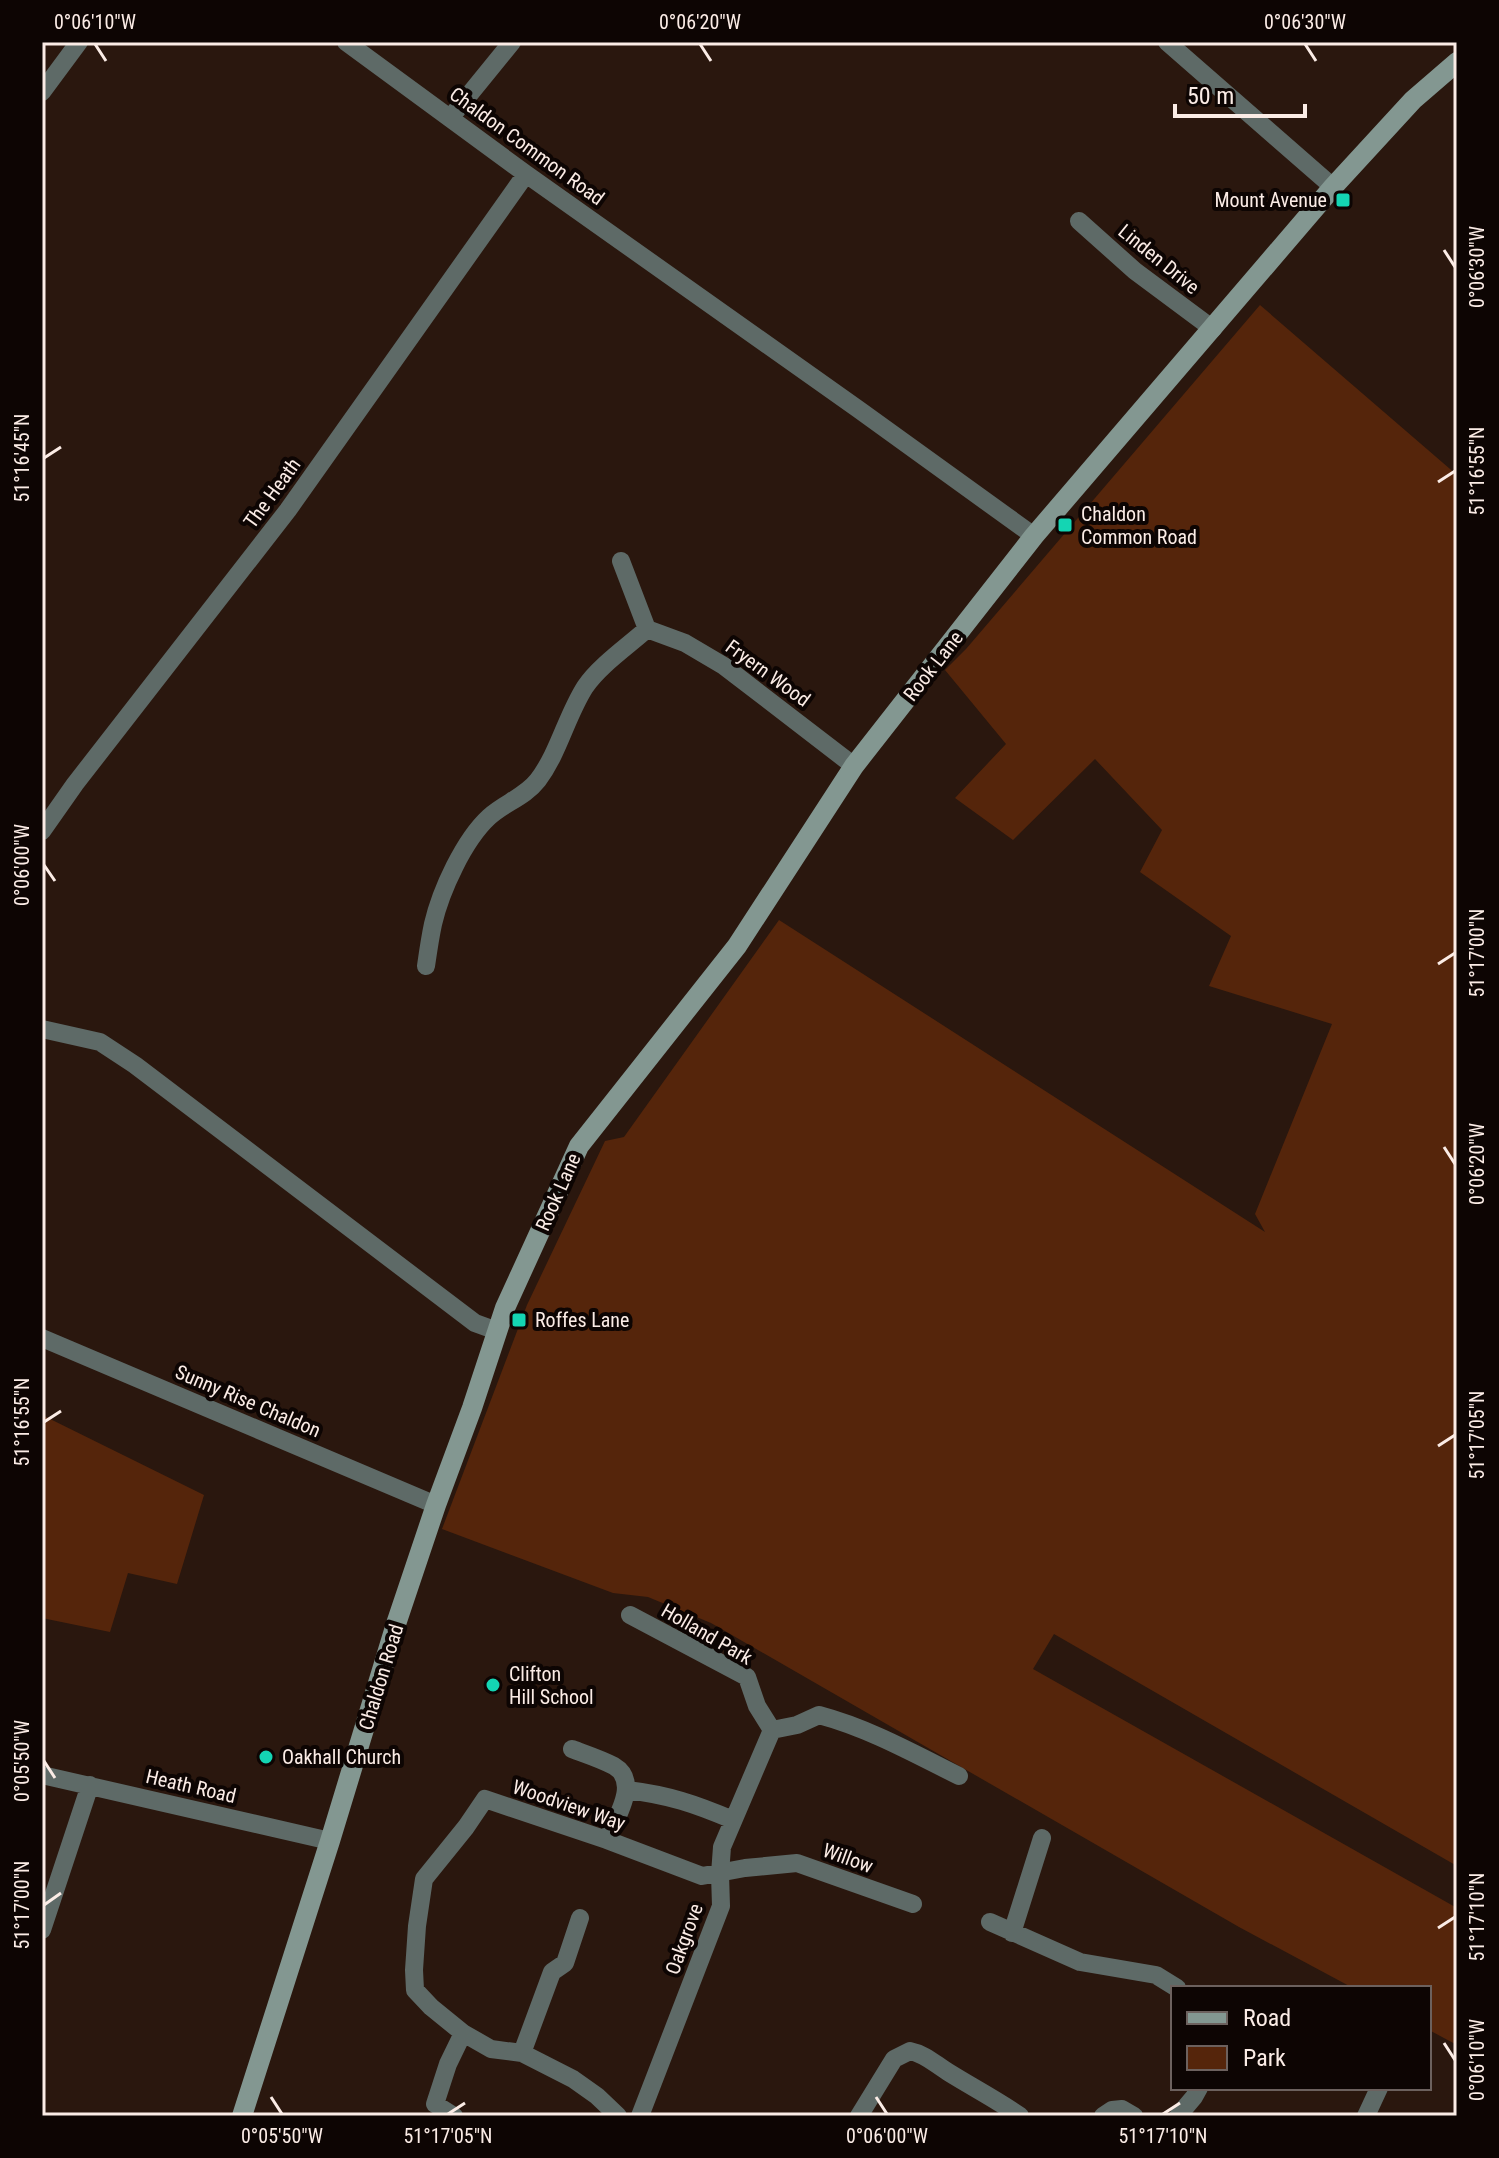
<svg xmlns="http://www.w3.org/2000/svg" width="1499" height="2158" viewBox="0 0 1499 2158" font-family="'Roboto Condensed',sans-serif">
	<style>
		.green { fill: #55250b }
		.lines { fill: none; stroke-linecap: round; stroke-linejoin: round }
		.street { stroke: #5e6a67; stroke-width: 18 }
		.secondary { stroke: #839791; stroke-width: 20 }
		.ticks { fill: none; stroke: #fbece6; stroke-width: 3 }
		.poi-dot { fill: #14d5b3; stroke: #0d0503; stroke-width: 3 }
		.labels { text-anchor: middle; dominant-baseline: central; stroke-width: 8; stroke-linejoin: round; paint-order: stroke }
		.street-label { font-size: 20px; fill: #fbece6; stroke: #0d0503 }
		.poi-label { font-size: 20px; fill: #fbece6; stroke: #0d0503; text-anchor: start }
		.neatline { fill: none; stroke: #fbece6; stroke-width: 3 }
		.ticks-label { font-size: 20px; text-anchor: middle; fill: #fbece6 }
	</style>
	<rect width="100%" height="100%" fill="#2a170e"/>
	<path class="green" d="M1260,305l197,170v1391l-403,-232 -21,35 424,239v137l-28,-15v-42h-76l-114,-61 -528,-304 -63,-26 -35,-4 -171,-64 85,-224 78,-164 19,-4 155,-217 486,312 -10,-18 77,-190 -123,-38 22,-50 -91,-64 22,-42 -67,-71 -82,81 -58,-42 51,-54 -61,-74 21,-21z
		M42,1415l162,80 -27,89 -49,-11 -18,59 -68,-14z"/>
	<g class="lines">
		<path class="street" d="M346,42l180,132 332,235 176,127
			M1167,42l166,145
			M42,92l37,-50
			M451,117l61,-75
			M1079,221l56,50 78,58
			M621,561l26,68
			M42,831l33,-47 213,-274 238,-336
			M426,966c2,-14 4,-28 7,-42 8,-34 31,-84 56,-107 15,-14 36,-20 49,-37 21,-28 28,-63 47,-93 14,-21 43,-41 62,-58l38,14 39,23 130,100
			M42,1029l58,13 35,23 340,258 22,8
			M42,1338l394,167
			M630,1615l117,62 10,29 15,24 25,-5 22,-10c49,13 94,38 140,61
			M572,1749c13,5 29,10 42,17 27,16 1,53 -7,74
			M42,1775l288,66
			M627,1790c42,5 68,14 106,30
			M990,1922l90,40 76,13 21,13
			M42,1930l48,-145
			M1012,1933l30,-95
			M522,2053l30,-81 13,-9 15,-45
			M454,2116l-19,-12 13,-40 15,-31
			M618,2116l-21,-20 -24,-17 -51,-26 -31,-4 -28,-16 -32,-26 -16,-17 -1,-20 3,-44 7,-47 42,-52 19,-28 122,41 95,36 43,-8 52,-5 116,41
			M640,2116l81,-210 -1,-32 2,-27 50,-117
			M859,2116l35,-57 16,-8c15,3 25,13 38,21 24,15 49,28 72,44
			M1103,2116l9,-6 10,-1 12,7
			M1178,2116l16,-19 5,-9
			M1366,2116l13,-28"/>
		<path class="secondary" d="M242,2116l88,-275 66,-217 40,-119 36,-97 33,-100 74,-162 158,-200 117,-180 180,-230 299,-349 80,-87 44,-38"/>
	</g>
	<path class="ticks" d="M95,44l11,17M700,44l11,17M1305,44l11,17M1444,250l11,17M44,458l17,-11M1438,482l17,-11M44,865l11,16M1438,964l17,-11M1444,1147l11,17M44,1422l17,-11M1438,1446l17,-11M44,1761l11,17M44,1905l17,-12M1438,1928l17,-11M1444,2043l11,17M271,2097l11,17M876,2097l11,17M448,2114l17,-11M1163,2114l17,-11"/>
	<g class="poi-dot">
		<rect x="1335" y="192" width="16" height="16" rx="4"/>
		<rect x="1057" y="517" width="16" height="16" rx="4"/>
		<rect x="511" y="1312" width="16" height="16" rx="4"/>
		<circle cx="493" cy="1685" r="8"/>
		<circle cx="266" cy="1757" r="8"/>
	</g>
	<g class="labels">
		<g class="street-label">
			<text transform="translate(527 146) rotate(36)">Chaldon Common Road</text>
			<text transform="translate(1159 259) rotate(39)">Linden Drive</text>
			<text transform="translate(272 493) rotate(-54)">The Heath</text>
			<text transform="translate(933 666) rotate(-52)">Rook Lane</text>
			<text transform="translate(768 673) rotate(36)">Fryern Wood</text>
			<text transform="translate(558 1192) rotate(-66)">Rook Lane</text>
			<text transform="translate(248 1401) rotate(23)">Sunny Rise Chaldon</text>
			<text transform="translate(707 1634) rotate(30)">Holland Park</text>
			<text transform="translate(381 1677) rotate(-73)">Chaldon Road</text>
			<text transform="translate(191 1786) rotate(13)">Heath Road</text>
			<text transform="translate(569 1805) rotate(19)">Woodview Way</text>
			<text transform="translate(848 1858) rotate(20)">Willow</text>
			<text transform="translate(684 1939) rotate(-70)">Oakgrove</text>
		</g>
		<g class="poi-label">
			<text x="1327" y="200" text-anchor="end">Mount Avenue</text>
			<text x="1081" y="514">Chaldon<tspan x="1081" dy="23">Common Road</tspan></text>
			<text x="535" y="1320">Roffes Lane</text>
			<text x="509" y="1674">Clifton<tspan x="509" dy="23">Hill School</tspan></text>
			<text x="282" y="1757">Oakhall Church</text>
		</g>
	</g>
	<rect width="1499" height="2158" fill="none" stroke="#0d0503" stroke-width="88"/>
	<rect x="1171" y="1986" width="260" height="104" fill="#0d0503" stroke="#6c615e" stroke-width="2"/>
	<rect x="1187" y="2012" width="40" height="12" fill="#839791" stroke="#6c615e" stroke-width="2"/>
	<text x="1243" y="2026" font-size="24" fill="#fbece6">Road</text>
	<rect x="1187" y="2046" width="40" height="24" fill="#55250b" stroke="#6c615e" stroke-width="2"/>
	<text x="1243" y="2066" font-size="24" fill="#fbece6">Park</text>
	<path d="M1175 104v12h130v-12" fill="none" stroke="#fbece6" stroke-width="4"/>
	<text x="1187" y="104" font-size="24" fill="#fbece6" stroke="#0d0503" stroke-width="6" paint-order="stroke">50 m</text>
	<rect x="44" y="44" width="1411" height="2070" class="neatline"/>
	<g class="ticks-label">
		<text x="95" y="29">0°06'10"W</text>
		<text x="700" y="29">0°06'20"W</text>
		<text x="1305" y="29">0°06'30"W</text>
		<text transform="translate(1477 267) rotate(-90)" y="7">0°06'30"W</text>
		<text transform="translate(22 458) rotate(-90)" y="7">51°16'45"N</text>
		<text transform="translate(1477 471) rotate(-90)" y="7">51°16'55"N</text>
		<text transform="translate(22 865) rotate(-90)" y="7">0°06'00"W</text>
		<text transform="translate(1477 953) rotate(-90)" y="7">51°17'00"N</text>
		<text transform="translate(1477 1164) rotate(-90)" y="7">0°06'20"W</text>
		<text transform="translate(22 1422) rotate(-90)" y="7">51°16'55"N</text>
		<text transform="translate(1477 1435) rotate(-90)" y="7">51°17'05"N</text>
		<text transform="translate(22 1761) rotate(-90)" y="7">0°05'50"W</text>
		<text transform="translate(22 1905) rotate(-90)" y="7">51°17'00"N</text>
		<text transform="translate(1477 1917) rotate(-90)" y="7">51°17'10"N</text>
		<text transform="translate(1477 2060) rotate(-90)" y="7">0°06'10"W</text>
		<text x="282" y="2143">0°05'50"W</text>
		<text x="448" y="2143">51°17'05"N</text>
		<text x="887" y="2143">0°06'00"W</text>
		<text x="1163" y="2143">51°17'10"N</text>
	</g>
</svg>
